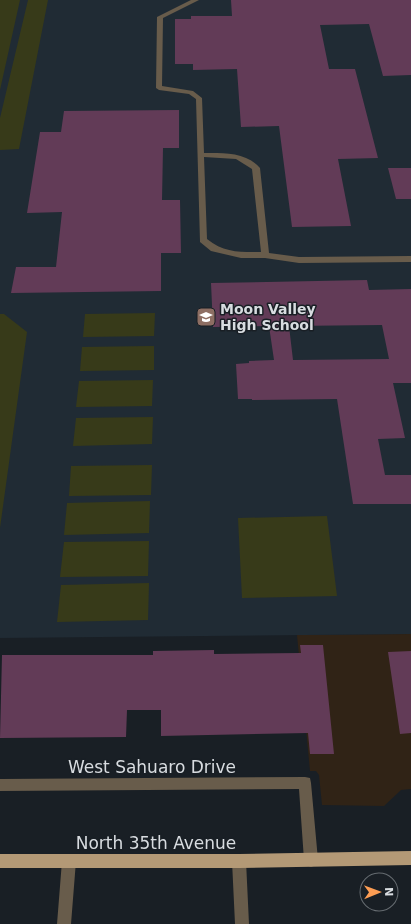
<svg xmlns="http://www.w3.org/2000/svg" width="411" height="924" viewBox="0 0 411 924" font-family="'DejaVu Sans',sans-serif">
	<style>
		.commercial { fill: #302316 }
		.built { fill: #202b34 }
		.green { fill: #373a19 }
		.building { fill: #623b57; fill-rule: evenodd }
		.lines { fill: none; stroke-linecap: round; stroke-linejoin: round }
		.minor { fill: #685c4b; fill-rule: evenodd }
		.major { fill: #b39976; fill-rule: evenodd }
		.labels { text-anchor: middle; dominant-baseline: central; stroke-width: 3; stroke-linejoin: round; paint-order: stroke }
		.poi-label { font-size: 14px; font-weight: bold; fill: #d8dce0; stroke: #191f25; text-anchor: start }
		.near-street-label { font-size: 17px; fill: #d8dce0; stroke: #191f25 }
	</style>
	<rect width="100%" height="100%" fill="#191f25"/>
	<path class="commercial" d="M411,634v155l-10,1 -17,16 -62,-1 -3,-30 -3,-4h-6l-13,-136z"/>
	<path class="built" d="M0,0h411v634l-411,4z"/>
	<path class="green" d="M0,0h20l-20,90z
		M28,0h20l-29,149 -19,1v-32z
		M155,313l-1,23 -71,1 2,-23z
		M0,314h4l23,18 -27,196z
		M154,346v24l-74,1 2,-24z
		M153,380l-1,26 -76,1 3,-26z
		M153,417l-1,27 -79,2 3,-28z
		M152,465l-1,30 -82,1 2,-30z
		M150,501l-1,32 -85,2 3,-32z
		M327,516l10,80 -95,2 -4,-80z
		M149,541l-1,35 -88,1 4,-35z
		M149,583l-1,37 -91,2 4,-37z"/>
	<path class="building" d="M231,0h180v75l-28,1 -14,-52 -49,1 9,44h26l23,89 -40,1 13,67 -59,1 -13,-101 -38,1 -4,-58 -44,1v-6h-18v-45h16v-3h41z
		M179,110v38h-16l-1,52h18l1,53h-20v38l-150,2 5,-26h40l6,-55 -35,1 13,-81h21l3,-21z
		M388,168h23v31h-15z
		M367,280l2,10 42,-1v94h-18l12,55 -27,1 7,36h26v29h-58l-16,-105 -85,1v-1h-14l-2,-35 13,-1v-2l25,-1 -5,-34 -56,1 -2,-44zM382,325l7,34 -96,1 -4,-34z
		M300,645h23l11,109h-24l-2,-21 -147,3v-26h-34l-1,27 -126,1 2,-83h151v-4l61,-1v4l87,-1z
		M411,651v82l-11,1 -12,-82z"/>
	<g class="lines">
		<path class="minor" d="M191,0h8l-36,18 -1,68 31,5 9,7 2,55c20,0 42,-1 56,15l9,85 30,4 112,-1v6l-112,1 -34,-5h-24l-30,-7 -11,-9 -4,-143 -7,-5 -30,-4 -3,-2 1,-71zM204,157l32,2 16,10 9,83c-21,0 -37,1 -54,-13z
			M305,777l5,1 1,5 7,77 -2,5 -5,2 -5,-2 -2,-5 -5,-71 -299,2v-12z
			M69,854l5,2 2,5 -5,63h-14l5,-63 2,-5z
			M239,854l5,2 2,5 3,63h-14l-3,-63 2,-5z"/>
		<path class="major" d="M411,851v14l-172,3h-239v-14h239z"/>
	</g>
	<defs>
		<g id="school-square" transform="scale(1)"><rect x="-9" y="-9" width="18" height="18" rx="4" fill="#8d6e63" stroke="#191f25"/><path d="M0-5L7-2L0 1L-7-2ZM-4 1L0 2.5L4 1V4Q0 6-4 4Z" fill="#fff"/></g>
	</defs>
	<g fill-rule="evenodd">
		<use href="#school-square" x="206" y="317"/>
	</g>
	<g class="labels">
		<g class="poi-label">
			<text x="220" y="309">Moon Valley<tspan x="220" dy="16">High School</tspan></text>
		</g>
		<g class="near-street-label">
			<text x="152" y="767">West Sahuaro Drive</text>
			<text x="156" y="843">North 35th Avenue</text>
		</g>
	</g>
	<g transform="translate(379 892) rotate(89)"><circle r="19" fill="#191f25" stroke="#656b70"/>
	<path d="M0-3L7 15L0 10L-7 15Z" fill="#fc9d54"/>
	<text y="-6" font-size="11" font-weight="bold" text-anchor="middle" fill="#d8dce0">N</text>
	</g>
</svg>
